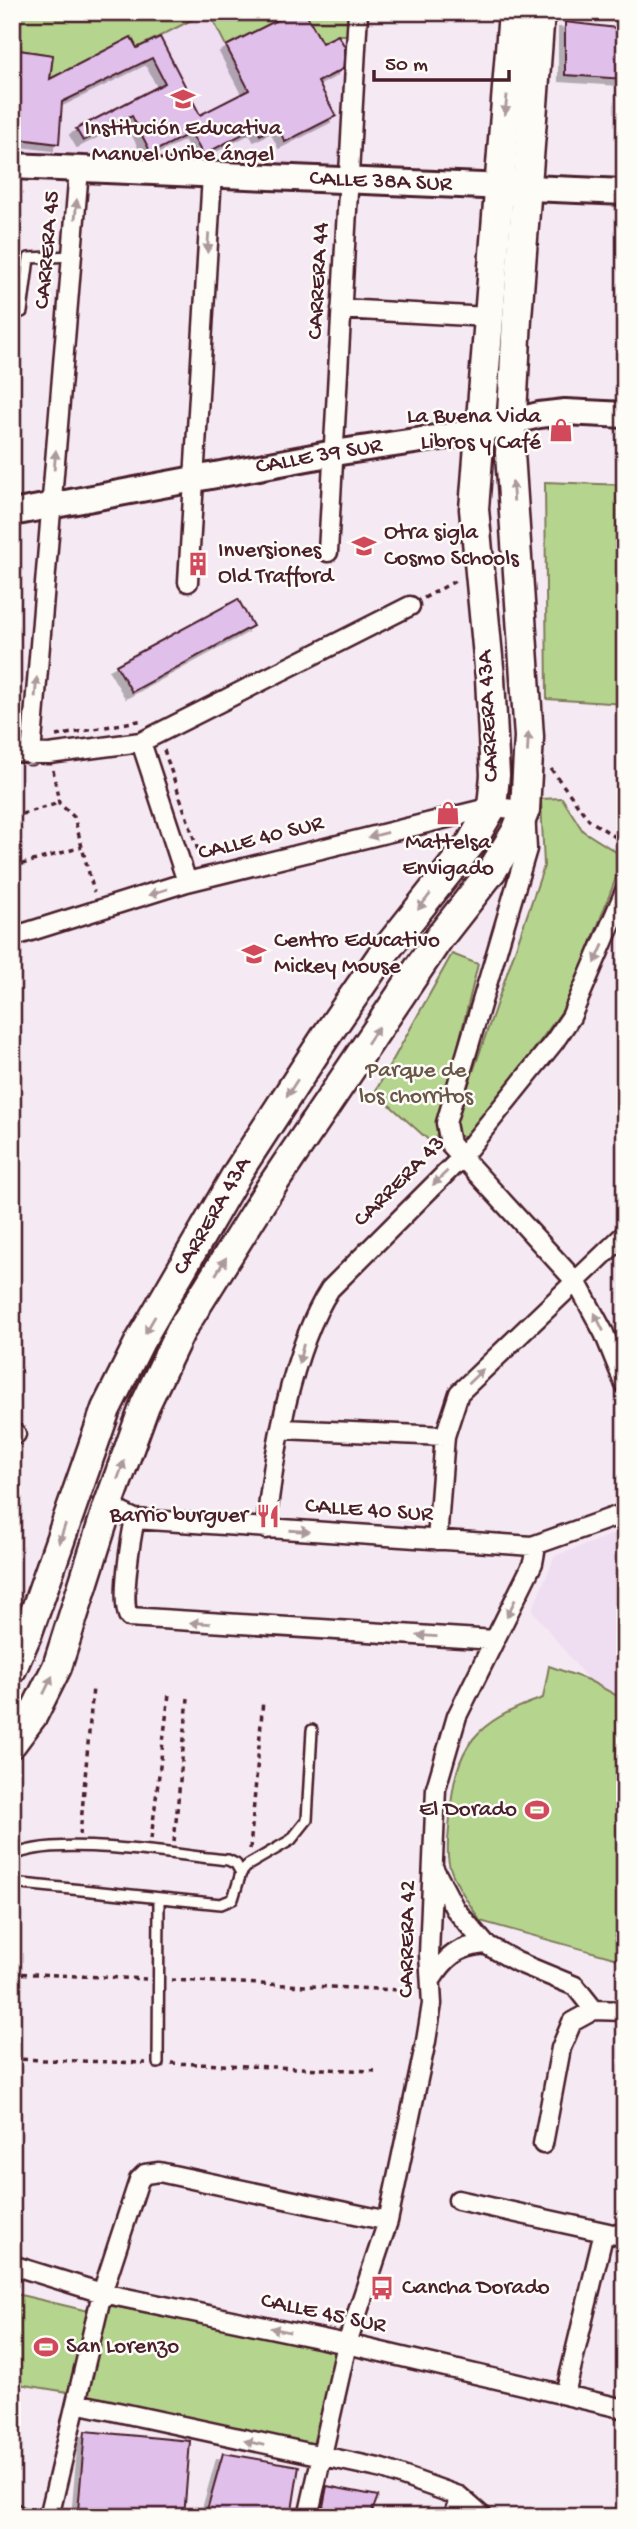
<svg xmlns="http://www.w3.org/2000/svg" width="637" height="2529" viewBox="0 0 637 2529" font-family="'Gochi Hand',sans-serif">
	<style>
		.built { fill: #efddf1 }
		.green { fill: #b5d58e; stroke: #807a5c; stroke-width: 2 }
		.building { fill: #e1bfeb; stroke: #4a1f2b; stroke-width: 2; filter: url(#shadow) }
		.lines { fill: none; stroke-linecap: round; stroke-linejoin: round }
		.lane-casing { stroke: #4a1f2b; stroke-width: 14 }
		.street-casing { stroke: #4a1f2b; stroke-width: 23 }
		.secondary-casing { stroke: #4a1f2b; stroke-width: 30 }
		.primary-casing { stroke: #4a1f2b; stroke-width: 33 }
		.path { stroke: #4a1f2b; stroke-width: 3.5; stroke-dasharray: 5 5; stroke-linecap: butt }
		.lane { stroke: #fdfcf7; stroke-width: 9 }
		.street { stroke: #fdfcf7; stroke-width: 18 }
		.secondary { stroke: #fdfcf7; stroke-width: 24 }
		.primary { stroke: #fdfcf7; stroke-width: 28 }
		.oneway { fill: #ac999b }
		.labels { text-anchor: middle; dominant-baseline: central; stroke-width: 5; stroke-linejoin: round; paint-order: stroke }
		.poi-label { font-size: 23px; fill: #4a1f2b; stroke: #fdfcf7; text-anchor: start }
		.street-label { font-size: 23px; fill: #4a1f2b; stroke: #fdfcf7 }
		.park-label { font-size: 23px; fill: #6a5649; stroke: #fdfcf7 }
	</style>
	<defs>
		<filter id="shadow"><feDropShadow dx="-6" dy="6" stdDeviation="0" flood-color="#0004"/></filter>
	</defs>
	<rect width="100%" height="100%" fill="#f5eaf3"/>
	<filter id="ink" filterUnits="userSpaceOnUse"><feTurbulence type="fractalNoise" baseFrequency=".0143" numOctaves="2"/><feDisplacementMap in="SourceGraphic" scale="14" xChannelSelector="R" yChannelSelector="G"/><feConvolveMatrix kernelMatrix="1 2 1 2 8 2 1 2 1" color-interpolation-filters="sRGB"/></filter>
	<g filter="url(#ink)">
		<path class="built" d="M12,12h346l-9,169 -337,-15z
			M625,1530v170l-37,-20 -56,-70 23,-54z"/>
		<path class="green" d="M12,12h195l-70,36 -6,-11 -81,42 3,-24 -41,-6z
			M209,12h84l-67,34z
			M305,12h53l-1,23h-19l-27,14 3,-21z
			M545,482l80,3v219l-78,-5z
			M562,798l21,33 41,26 -56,146 -101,138 -14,-11 91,-264 -3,-67z
			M452,954l26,10 -44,181 -59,-53z
			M549,1666l39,14 37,20v261l-145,-40c-9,-16 -23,-33 -29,-51 -6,-14 -2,-38 -1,-53 5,-73 26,-96 93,-119z
			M12,2293l76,18 -20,81 -56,-9z
			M107,2305l230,44 -25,99 -225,-51z"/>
		<path class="building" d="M293,12h12l17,31 16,-8 7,12 -2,22 -25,13 18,34 -51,26 -8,-16 -17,9 -4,-8 -53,28 -12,-22 -40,20 -19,-37 -49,25 -7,-12 89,-46 -13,-25 -90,44 -3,42 -47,-6v-89l41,6 -3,24 81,-42 6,11 23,-11 40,78 49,-25 -23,-44z
			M565,22l60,7v50l-60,-4z
			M238,599l15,27 -121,66 -16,-27z
			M85,2431l105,10 -6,76h-88l-18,-6z
			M223,2453l76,13 -8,51h-86z
			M327,2486l51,10 -8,21h-49z"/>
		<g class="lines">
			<g class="lane-casing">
				<path id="lane" d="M22,312l7,-54 43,-2
					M12,1857c35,-24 170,-1 216,3l8,4 5,9
					M12,1883l209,21 12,-5 8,-26 7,-8 43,-25 16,-20 5,-90
					M158,2063l1,-165"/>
			</g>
			<g class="street-casing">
				<path id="street" d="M341,309l147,8
					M328,552l30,-540
					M188,582l24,-407
					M141,742l46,140
					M12,752l37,2 92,-12 269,-136
					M31,755l48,-586
					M12,937l175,-55 305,-75 33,3 2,39 -81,274 4,21 127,139 27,50 21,52
					M282,1429l163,7
					M12,1435l4,-1
					M108,1506l27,13 397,27 93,-33
					M135,1519c-4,18 -15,85 -6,98l366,23
					M266,1529c6,-71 26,-181 64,-240l130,-130 94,-117 17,-25 54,-126
					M437,1540l8,-104 14,-43 166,-159
					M434,1869l21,40 30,35 32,18 58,24 19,24 31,1
					M431,1980c15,-23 26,-33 54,-36
					M543,2144l18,-96 11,-26 22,-12
					M458,2200l146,32
					M12,2265l90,28 245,51 278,65
					M565,2394l39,-162 21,5
					M76,2403l307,66 76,27 24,21
					M12,2512l8,5
					M49,2517l53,-224 37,-113 6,-6 14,-2 229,49
					M308,2517l39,-173 41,-123 38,-180 6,-37 -3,-50 7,-166 21,-72 76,-153 2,-11 -3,-6
					M454,2517l5,-21"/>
			</g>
			<g class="secondary-casing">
				<g id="secondary">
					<path id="s1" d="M12,166l613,26"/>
					<path id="s2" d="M12,513l322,-60 128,-19 77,-19 26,-3 60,3"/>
				</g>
			</g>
			<g class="primary-casing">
				<g id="primary">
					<path id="s3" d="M12,1669l16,-37 78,-223 34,-68 99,-171 87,-134 56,-81 89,-112 21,-36 3,-32 -5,-97 -16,-169 39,-497"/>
					<path d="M12,1743l21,-28 24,-48 51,-161 37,-101 35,-73 87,-139 172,-255 54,-69 23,-37 9,-22 4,-73 -19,-284 7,-135 23,-306"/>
				</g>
			</g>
			<path class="path" d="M424,598l33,-18
				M56,736l88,-16
				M164,750l38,112
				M551,769l38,51 36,23
				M53,770l6,33 15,14 20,75
				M12,817l47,-14
				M12,867l70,-20
				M80,1835l13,-148
				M151,1839l18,-145
				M174,1842l14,-144
				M250,1849l13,-149
				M12,1973l134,6
				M171,1980l229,10
				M12,2059l134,4
				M171,2063l204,8"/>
			<use href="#lane" class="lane"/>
			<use href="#street" class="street"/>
			<use href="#secondary" class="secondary"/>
			<use href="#primary" class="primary"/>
		</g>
		<defs><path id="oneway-solid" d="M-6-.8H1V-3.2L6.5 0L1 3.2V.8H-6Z" transform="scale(1.75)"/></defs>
		<g class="oneway">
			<use href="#oneway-solid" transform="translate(506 105) rotate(96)"/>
			<use href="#oneway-solid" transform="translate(76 209) rotate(-85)"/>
			<use href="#oneway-solid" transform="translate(208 243) rotate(94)"/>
			<use href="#oneway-solid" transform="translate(55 460) rotate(-85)"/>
			<use href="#oneway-solid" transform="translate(513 491) rotate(-94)"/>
			<use href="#oneway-solid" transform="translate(36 687) rotate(-85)"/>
			<use href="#oneway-solid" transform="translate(528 742) rotate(-87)"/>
			<use href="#oneway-solid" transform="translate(378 835) rotate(166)"/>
			<use href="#oneway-solid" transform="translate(158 892) rotate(162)"/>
			<use href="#oneway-solid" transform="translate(424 902) rotate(128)"/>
			<use href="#oneway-solid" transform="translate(599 954) rotate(114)"/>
			<use href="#oneway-solid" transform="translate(373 1035) rotate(-56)"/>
			<use href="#oneway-solid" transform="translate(292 1088) rotate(123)"/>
			<use href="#oneway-solid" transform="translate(440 1178) rotate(136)"/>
			<use href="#oneway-solid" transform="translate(221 1266) rotate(-58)"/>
			<use href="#oneway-solid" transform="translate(599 1322) rotate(-116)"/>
			<use href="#oneway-solid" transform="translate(150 1325) rotate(120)"/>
			<use href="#oneway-solid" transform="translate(301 1354) rotate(104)"/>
			<use href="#oneway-solid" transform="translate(476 1376) rotate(-44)"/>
			<use href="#oneway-solid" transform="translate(121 1470) rotate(-70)"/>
			<use href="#oneway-solid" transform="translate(300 1531) rotate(4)"/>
			<use href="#oneway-solid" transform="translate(62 1534) rotate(109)"/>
			<use href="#oneway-solid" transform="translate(511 1608) rotate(116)"/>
			<use href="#oneway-solid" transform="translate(200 1623) rotate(-177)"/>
			<use href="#oneway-solid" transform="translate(427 1636) rotate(-177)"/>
			<use href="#oneway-solid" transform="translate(48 1685) rotate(-64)"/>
			<use href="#oneway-solid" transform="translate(280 2330) rotate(-168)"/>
			<use href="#oneway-solid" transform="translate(254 2443) rotate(-167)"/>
		</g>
	</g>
	<defs>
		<g id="school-bare" transform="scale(1.89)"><path d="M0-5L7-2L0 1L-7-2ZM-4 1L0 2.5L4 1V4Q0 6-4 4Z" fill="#d1495b" stroke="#fdfcf7" stroke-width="2.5" paint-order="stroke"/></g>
		<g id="shop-bare" transform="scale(1.89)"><path d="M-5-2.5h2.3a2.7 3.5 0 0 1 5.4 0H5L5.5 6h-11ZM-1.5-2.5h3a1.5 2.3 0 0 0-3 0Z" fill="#d1495b" stroke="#fdfcf7" stroke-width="2.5" paint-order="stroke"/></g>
		<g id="building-bare" transform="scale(1.89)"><path d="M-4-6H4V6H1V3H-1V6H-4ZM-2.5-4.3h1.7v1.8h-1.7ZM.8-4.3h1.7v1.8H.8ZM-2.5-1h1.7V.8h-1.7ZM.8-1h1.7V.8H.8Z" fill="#d1495b" stroke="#fdfcf7" stroke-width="2.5" paint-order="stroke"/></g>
		<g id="restaurant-bare" transform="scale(1.89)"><path d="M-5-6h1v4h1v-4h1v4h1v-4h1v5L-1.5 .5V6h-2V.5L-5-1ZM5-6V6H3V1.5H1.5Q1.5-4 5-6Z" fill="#d1495b" stroke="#fdfcf7" stroke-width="2.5" paint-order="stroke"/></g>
		<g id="stadium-bare" transform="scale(1.89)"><path d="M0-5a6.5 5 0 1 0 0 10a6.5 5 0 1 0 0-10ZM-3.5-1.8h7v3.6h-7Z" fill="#d1495b" stroke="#fdfcf7" stroke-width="2.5" paint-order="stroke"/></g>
		<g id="bus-bare" transform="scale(1.89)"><path d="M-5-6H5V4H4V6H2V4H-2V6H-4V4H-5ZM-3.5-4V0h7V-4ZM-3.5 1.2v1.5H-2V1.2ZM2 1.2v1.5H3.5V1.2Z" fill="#d1495b" stroke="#fdfcf7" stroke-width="2.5" paint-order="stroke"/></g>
	</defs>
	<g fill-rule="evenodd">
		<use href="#school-bare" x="183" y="99"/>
		<use href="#shop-bare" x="561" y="430"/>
		<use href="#school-bare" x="364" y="546"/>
		<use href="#building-bare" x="198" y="564"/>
		<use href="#shop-bare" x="448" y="813"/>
		<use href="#school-bare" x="254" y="954"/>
		<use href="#restaurant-bare" x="268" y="1516"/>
		<use href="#stadium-bare" x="537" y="1810"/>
		<use href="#bus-bare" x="382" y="2288"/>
		<use href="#stadium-bare" x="46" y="2347"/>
	</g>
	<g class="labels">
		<g class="poi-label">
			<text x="183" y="129" text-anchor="middle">Institución Educativa<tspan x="183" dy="26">Manuel Uribe ángel</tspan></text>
			<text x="541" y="417" text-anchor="end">La Buena Vida<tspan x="541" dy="26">Libros y Café</tspan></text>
			<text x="384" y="533">Otra sigla<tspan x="384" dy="26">Cosmo Schools</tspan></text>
			<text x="218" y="551">Inversiones<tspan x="218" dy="26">Old Trafford</tspan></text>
			<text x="448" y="843" text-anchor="middle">Mattelsa<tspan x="448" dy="26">Envigado</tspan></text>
			<text x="274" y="941">Centro Educativo<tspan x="274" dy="26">Mickey Mouse</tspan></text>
			<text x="248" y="1516" text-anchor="end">Barrio burguer</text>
			<text x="517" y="1810" text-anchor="end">El Dorado</text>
			<text x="402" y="2288">Cancha Dorado</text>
			<text x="66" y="2347">San Lorenzo</text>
		</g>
		<g class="street-label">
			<text stroke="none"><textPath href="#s1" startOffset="369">CALLE 38A SUR</textPath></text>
			<text transform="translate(48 250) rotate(-85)">CARRERA 45</text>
			<text transform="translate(319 281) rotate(-87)">CARRERA 44</text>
			<text stroke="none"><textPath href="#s2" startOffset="312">CALLE 39 SUR</textPath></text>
			<text transform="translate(489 716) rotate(-93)">CARRERA 43A</text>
			<text transform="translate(261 839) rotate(-14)">CALLE 40 SUR</text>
			<text transform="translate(400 1182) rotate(-45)">CARRERA 43</text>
			<text stroke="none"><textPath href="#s3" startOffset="497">CARRERA 43A</textPath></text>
			<text transform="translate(369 1511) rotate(4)">CALLE 40 SUR</text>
			<text transform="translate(408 1939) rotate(-89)">CARRERA 42</text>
			<text transform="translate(323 2314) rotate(12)">CALLE 45 SUR</text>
		</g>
		<g class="park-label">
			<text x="416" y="1071">Parque de<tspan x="416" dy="26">los chorritos</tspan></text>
		</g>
	</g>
	<rect width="637" height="2529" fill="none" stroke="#fdfcf7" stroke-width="42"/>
	<rect x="21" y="21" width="595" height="2487" fill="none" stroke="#4a1f2b" stroke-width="2.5" filter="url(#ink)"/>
	<path d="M374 70v10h135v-10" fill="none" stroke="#4a1f2b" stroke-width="3.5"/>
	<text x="385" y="70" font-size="21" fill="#4a1f2b" stroke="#fdfcf7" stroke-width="5" paint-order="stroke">50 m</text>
</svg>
